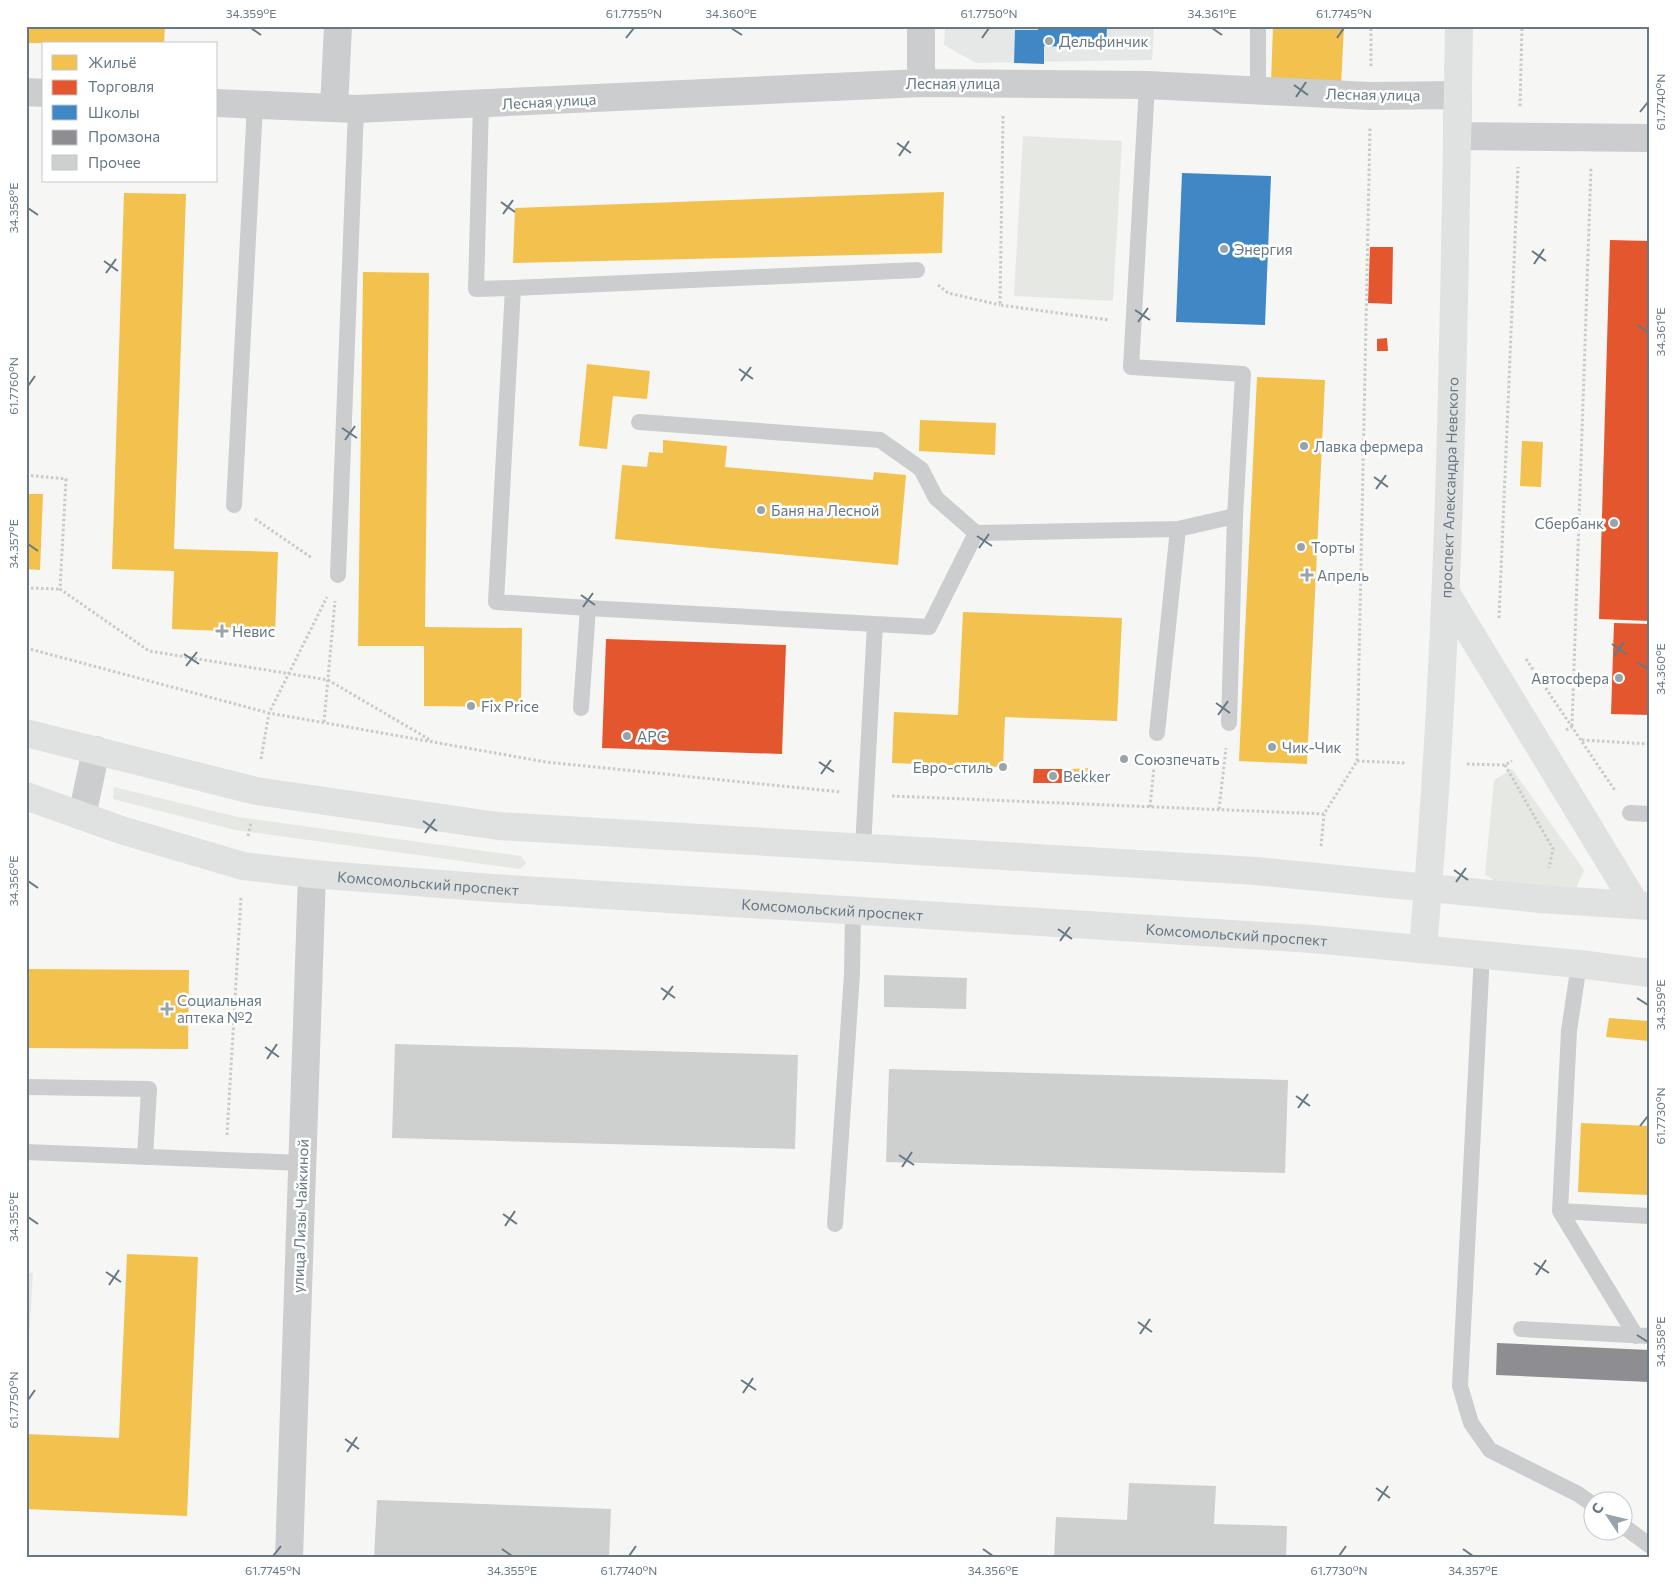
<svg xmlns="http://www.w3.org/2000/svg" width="1675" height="1584" viewBox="0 0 1675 1584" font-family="Commissioner,sans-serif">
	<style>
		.built { fill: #e6e7e7 }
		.green { fill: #e6e9e3 }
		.homes { fill: #f2c14e }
		.shops { fill: #e4572e }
		.schools { fill: #3f88c5 }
		.industry { fill: #8d8d92 }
		.building { fill: #ced0d0 }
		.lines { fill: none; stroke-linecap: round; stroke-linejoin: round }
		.path { stroke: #c9caca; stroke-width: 3; stroke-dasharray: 2.5 2.5; stroke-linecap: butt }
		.lane { stroke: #cccdce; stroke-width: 16 }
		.street { stroke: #cccdce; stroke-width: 28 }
		.secondary { stroke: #e0e1e1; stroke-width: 28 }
		.primary { stroke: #e0e1e1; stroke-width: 28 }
		.ticks { fill: none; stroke: #667884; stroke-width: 2 }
		.poi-dot { fill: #98a4ac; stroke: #fff; stroke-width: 2 }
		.labels { text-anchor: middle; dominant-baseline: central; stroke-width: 5; stroke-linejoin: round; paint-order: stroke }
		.poi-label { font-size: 15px; fill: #667884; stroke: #fff; text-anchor: start }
		.street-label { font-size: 15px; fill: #667884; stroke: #fff }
		.neatline { fill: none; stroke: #667884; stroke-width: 2 }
		.ticks-label { font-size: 12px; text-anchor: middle; fill: #667884 }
	</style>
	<rect width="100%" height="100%" fill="#f6f6f5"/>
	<path class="built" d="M945,26h209l-2,34 -176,3 -32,-18z"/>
	<path class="green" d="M1023,136l99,5 -9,160 -99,-5z
		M1512,769l72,101 -10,23 -70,-5 -19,-14 9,-94z
		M114,787l124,30 283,39 5,7 -6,6 -285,-39 -122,-31z
		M26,1272l7,1 -4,67 -3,-1z"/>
	<path class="homes" d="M26,26h139l-1,18 -138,-1z
		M1273,26h71l-3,60 -70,-3z
		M944,192l-2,61 -429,10 2,-55z
		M124,193l62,1 -12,355 104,3 -3,81 -103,-4 2,-58 -62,-2z
		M363,272l66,1 -4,354 97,1 -1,79 -97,-1v-60h-66z
		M587,364l63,7 -3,28 -34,-3 -6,53 -28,-3z
		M1257,377l68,3 -18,384 -68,-3z
		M920,420l76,3 -1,32 -76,-4z
		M663,440l64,6 -2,21 148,13 1,-8 32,3 -8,90 -283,-26 7,-74 25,2 2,-15 14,1z
		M1522,441l21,1 -2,45 -21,-1z
		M26,494h17l-3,76 -14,-1z
		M963,612l159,6 -5,103 -112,-4 -2,50 -111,-4 2,-51 64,3z
		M1091,768v15h-19v-14z
		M26,969l163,1 -1,79 -162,-1z
		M1609,1018l40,3v20l-43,-4z
		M1581,1123l68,3v69l-71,-3z
		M127,1254l71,3 -11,259 -161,-7v-75l93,4z"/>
	<path class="shops" d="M1610,240l39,1v380l-50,-2z
		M1370,247h23l-1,57 -24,-1z
		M1387,338l1,13h-11v-12z
		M1614,623l35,1v91l-38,-1z
		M606,639l180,6 -4,109 -180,-6z
		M1034,769h38v14h-39z"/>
	<path class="schools" d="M1038,26h69l-1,22 -62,-2v18l-30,-1 1,-33h23z
		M1182,173l89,3 -6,149 -89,-3z"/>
	<path class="industry" d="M1497,1343l152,7v32l-153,-7z"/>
	<path class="building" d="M884,975l83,3 -1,31 -82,-2z
		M395,1044l403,11 -3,94 -403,-11z
		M889,1069l399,11 -3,93 -399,-11z
		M1129,1483l87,3 -2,38 73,2 -1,32h-232l2,-41 71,3z
		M377,1500l234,9 -2,49h-235z"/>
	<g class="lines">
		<path class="path" d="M1371,66v-40
			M1520,106l2,-80
			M1003,116l-3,189 109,15
			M938,285l10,8 52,12
			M26,475l40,4 -6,110 89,62 179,29 104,61
			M255,519l57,39
			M26,588l34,1
			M1499,618l19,-451
			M26,648l243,65 277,49 295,30
			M1526,659l46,68
			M324,722l11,-121
			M1572,726l19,-558
			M1566,730l6,-3 44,65
			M1582,740l67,4
			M261,759l8,-46 58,-116
			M1357,761l49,2
			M1467,764l38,1 7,-4
			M1505,765l48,84 -4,19
			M892,796l432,18 33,-53 13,-634
			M1150,807l5,-50
			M1219,809l7,-61
			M248,836l3,-14
			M1321,846l3,-32
			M227,1135l14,-238"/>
		<path class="lane" d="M1258,26v64
			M481,104l-5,185 37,-1 -17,314 92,6
			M513,288l404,-18
			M639,422l241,18 41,29 15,29 40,35
			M234,505l21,-400
			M338,575l18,-466
			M581,708l7,-100 341,19 47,-94 202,-4 57,-13 8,-142 -112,-7 16,-282
			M1229,723l6,-207
			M1157,733l21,-204
			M1630,813l19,1
			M863,848l12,-224
			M1482,954l-22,432 11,37 19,27 88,44 14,10
			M1579,964l-10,67 -9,180 76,125
			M26,1087l123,2 -4,68
			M26,1152l276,11
			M1560,1211l89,5
			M835,1224l17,-250 1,-64
			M1521,1329l128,7
			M1622,1525l27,20"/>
		<path class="street" d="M921,26v57
			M26,92l18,1
			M216,103l140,6 565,-26 226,2 223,11 88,-1 -1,41 192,2
			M334,108l4,-82
			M82,816l14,-66
			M289,1558l23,-684"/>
		<g class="secondary">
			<path d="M1446,593l190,312"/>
			<path id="s1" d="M1428,888c23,-287 26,-575 31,-862"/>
		</g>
		<g class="primary">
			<path d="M26,733l230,58 242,35 758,45 285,28 108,7"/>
			<path id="s2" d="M26,796l95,34 122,36 69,8 180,14 821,51 266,25 70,9"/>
			<path d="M1423,948l5,-60"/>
		</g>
	</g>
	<path class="ticks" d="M251,28l10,7M731,28l11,7M1212,28l10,7M626,38l8,-10M982,38l7,-10M1337,38l7,-10M1294,85l14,10M1296,97l10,-15M1640,112l8,-10M897,143l14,10M899,156l10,-15M501,202l14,10M28,208l10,7M503,214l10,-14M1532,251l14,10M104,261l14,10M1534,264l10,-15M106,273l10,-14M1135,310l15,10M1138,322l10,-14M1637,325l11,7M739,369l14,10M741,381l10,-14M28,386l7,-10M342,428l15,10M345,440l10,-14M1374,477l14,10M1376,489l10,-14M977,536l15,10M28,544l10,7M979,548l10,-14M581,595l14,10M583,607l10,-14M1612,644l14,10M184,654l15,10M1614,656l10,-14M1637,662l11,7M186,666l11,-14M1216,703l14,10M1218,715l10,-14M819,762l15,10M821,774l10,-14M423,821l14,10M425,833l10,-14M1454,870l14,10M28,881l10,7M1456,882l10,-14M1058,929l14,10M1060,941l10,-14M661,988l14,10M1637,998l11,7M663,1000l10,-14M265,1047l14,10M267,1059l10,-15M1296,1096l14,10M1298,1108l10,-14M1640,1126l8,-10M899,1155l15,10M902,1167l10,-15M503,1214l14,10M28,1217l10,7M505,1226l10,-15M1534,1263l15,10M106,1272l15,10M1536,1275l10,-15M109,1285l10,-15M1138,1322l14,10M1140,1334l10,-15M1637,1335l11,7M741,1380l15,10M743,1393l10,-15M28,1400l7,-10M345,1439l14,10M347,1452l10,-15M1376,1488l14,10M1378,1501l10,-15M502,1549l10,7M983,1549l10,7M1463,1549l10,7M273,1556l8,-10M629,1556l7,-10M1339,1556l7,-10"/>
	<g class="poi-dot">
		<circle cx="1049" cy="41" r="5"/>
		<circle cx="1224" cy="249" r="5"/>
		<circle cx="1304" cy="446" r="5"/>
		<circle cx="761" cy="510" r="5"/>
		<circle cx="1614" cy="523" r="5"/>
		<circle cx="1301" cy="547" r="5"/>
		<path d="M1304.5 567.5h5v5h5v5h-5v5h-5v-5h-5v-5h5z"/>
		<path d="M219.5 623.5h5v5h5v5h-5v5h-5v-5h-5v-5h5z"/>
		<circle cx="1619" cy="678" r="5"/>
		<circle cx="471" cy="706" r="5"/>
		<circle cx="627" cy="736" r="5"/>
		<circle cx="1272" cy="747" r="5"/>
		<circle cx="1124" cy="759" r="5"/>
		<circle cx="1003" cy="767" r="5"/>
		<circle cx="1053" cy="776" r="5"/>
		<path d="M164.5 1001.5h5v5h5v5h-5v5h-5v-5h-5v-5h5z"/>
	</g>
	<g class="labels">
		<g class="poi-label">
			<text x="1059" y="41">Дельфинчик</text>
			<text x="1234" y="249">Энергия</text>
			<text x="1314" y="446">Лавка фермера</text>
			<text x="771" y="510">Баня на Лесной</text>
			<text x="1604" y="523" text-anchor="end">Сбербанк</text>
			<text x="1311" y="547">Торты</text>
			<text x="1317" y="575">Апрель</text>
			<text x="232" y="631">Невис</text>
			<text x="1609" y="678" text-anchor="end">Автосфера</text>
			<text x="481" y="706">Fix Price</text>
			<text x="637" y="736">АРС</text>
			<text x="1282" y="747">Чик-Чик</text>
			<text x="1134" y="759">Союзпечать</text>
			<text x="993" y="767" text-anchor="end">Евро-стиль</text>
			<text x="1063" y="776">Bekker</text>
			<text x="177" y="1000">Социальная<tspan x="177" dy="17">аптека №2</tspan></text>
		</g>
		<g class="street-label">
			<text x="953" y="83">Лесная улица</text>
			<text transform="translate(1373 94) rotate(1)">Лесная улица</text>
			<text transform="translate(549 101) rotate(-3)">Лесная улица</text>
			<text stroke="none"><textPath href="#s1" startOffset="401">проспект Александра Невского</textPath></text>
			<text stroke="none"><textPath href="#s2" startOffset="414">Комсомольский проспект</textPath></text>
			<text stroke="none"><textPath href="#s2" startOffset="819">Комсомольский проспект</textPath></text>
			<text stroke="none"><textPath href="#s2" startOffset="1224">Комсомольский проспект</textPath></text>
			<text transform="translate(300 1216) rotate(-88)">улица Лизы Чайкиной</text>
		</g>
	</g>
	<rect width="1675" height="1584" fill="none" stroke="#ffffff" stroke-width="55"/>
	<rect x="42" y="42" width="175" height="140" fill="#ffffff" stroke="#c2c9ce"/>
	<rect x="52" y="55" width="25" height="15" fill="#f2c14e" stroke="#c2c9ce"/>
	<text x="88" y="68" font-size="15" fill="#667884">Жильё</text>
	<rect x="52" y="80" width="25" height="15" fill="#e4572e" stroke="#c2c9ce"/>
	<text x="88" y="92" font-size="15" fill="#667884">Торговля</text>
	<rect x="52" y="105" width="25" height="15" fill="#3f88c5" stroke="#c2c9ce"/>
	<text x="88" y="118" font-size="15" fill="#667884">Школы</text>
	<rect x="52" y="130" width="25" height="15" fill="#8d8d92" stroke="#c2c9ce"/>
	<text x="88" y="142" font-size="15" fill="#667884">Промзона</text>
	<rect x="52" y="155" width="25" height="15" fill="#ced0d0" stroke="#c2c9ce"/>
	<text x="88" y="168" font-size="15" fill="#667884">Прочее</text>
	<g transform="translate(1608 1516) rotate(305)"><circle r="24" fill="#ffffff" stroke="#c2c9ce"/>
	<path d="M0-4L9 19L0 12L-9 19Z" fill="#98a4ac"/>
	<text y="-8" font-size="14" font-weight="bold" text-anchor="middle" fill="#667884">С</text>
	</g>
	<rect x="28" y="28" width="1620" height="1528" class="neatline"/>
	<g class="ticks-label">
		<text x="251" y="18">34.359°E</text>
		<text x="634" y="18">61.7755°N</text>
		<text x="731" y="18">34.360°E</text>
		<text x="989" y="18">61.7750°N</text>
		<text x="1212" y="18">34.361°E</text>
		<text x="1344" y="18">61.7745°N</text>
		<text transform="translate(1661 102) rotate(-90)" y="4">61.7740°N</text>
		<text transform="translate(14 208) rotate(-90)" y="4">34.358°E</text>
		<text transform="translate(1661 332) rotate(-90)" y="4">34.361°E</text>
		<text transform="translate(14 386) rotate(-90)" y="4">61.7760°N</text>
		<text transform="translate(14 544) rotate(-90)" y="4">34.357°E</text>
		<text transform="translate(1661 669) rotate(-90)" y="4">34.360°E</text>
		<text transform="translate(14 881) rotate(-90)" y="4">34.356°E</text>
		<text transform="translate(1661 1005) rotate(-90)" y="4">34.359°E</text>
		<text transform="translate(1661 1116) rotate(-90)" y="4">61.7730°N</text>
		<text transform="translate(14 1217) rotate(-90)" y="4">34.355°E</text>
		<text transform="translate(1661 1342) rotate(-90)" y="4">34.358°E</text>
		<text transform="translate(14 1400) rotate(-90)" y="4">61.7750°N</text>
		<text x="273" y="1575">61.7745°N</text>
		<text x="512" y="1575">34.355°E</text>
		<text x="629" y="1575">61.7740°N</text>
		<text x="993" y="1575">34.356°E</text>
		<text x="1339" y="1575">61.7730°N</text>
		<text x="1473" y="1575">34.357°E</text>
	</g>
</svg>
